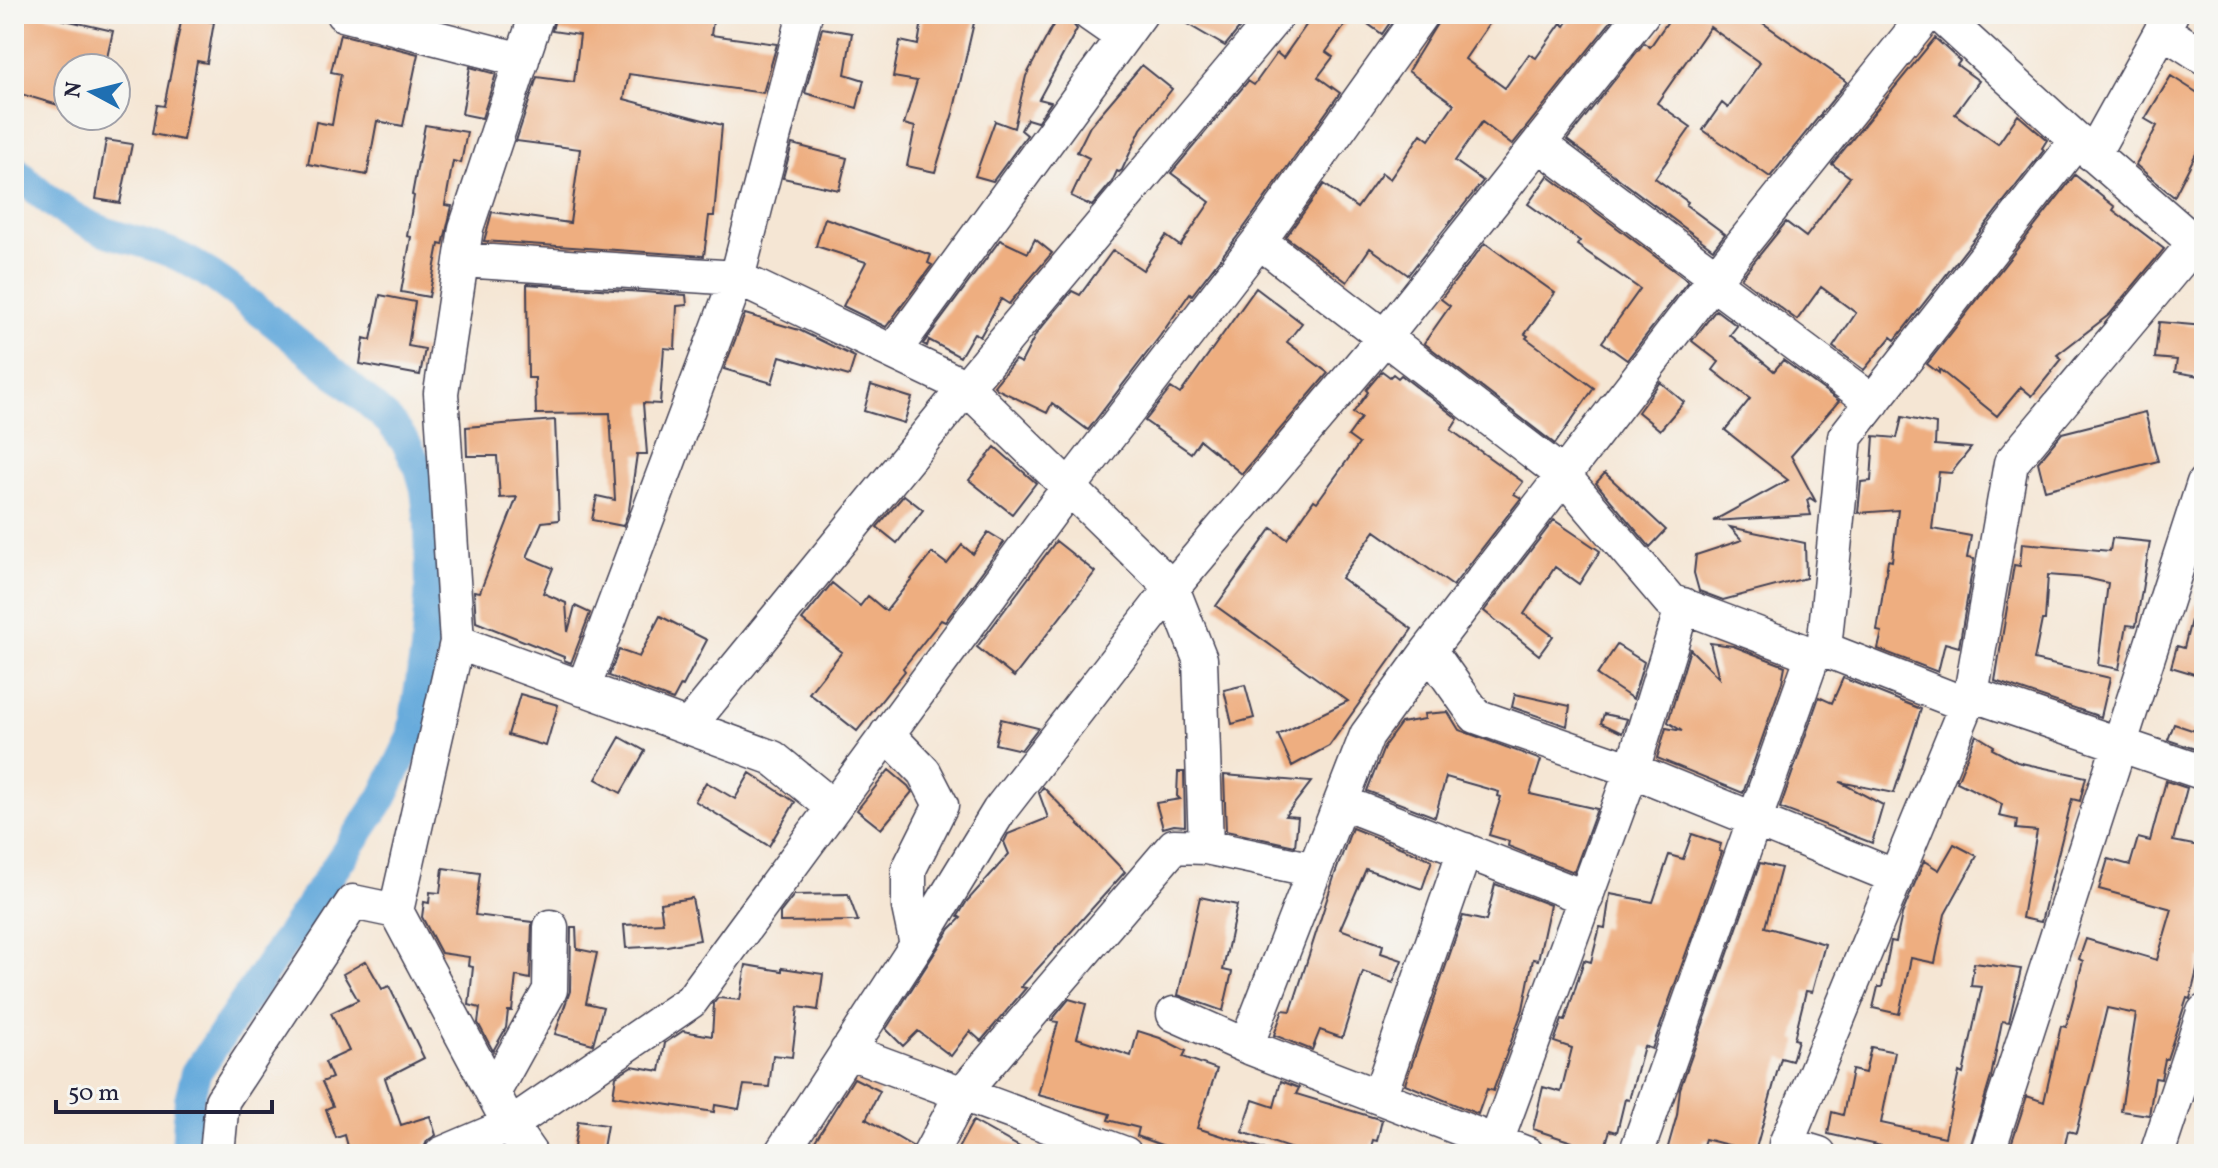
<svg xmlns="http://www.w3.org/2000/svg" width="2218" height="1168" viewBox="0 0 2218 1168" font-family="Vollkorn,serif">
	<style>
		.lines { fill: none; stroke-linecap: round; stroke-linejoin: round }
		.canal { stroke: #67abdc; stroke-width: 30 }
		.building { fill: #eeae80 }
		.minor-casing { stroke: #423f52; stroke-width: 37 }
		.minor { stroke: #fff; stroke-width: 34 }
	</style>
	<rect width="100%" height="100%" fill="#f6f6f2"/>
	<filter id="ink" filterUnits="userSpaceOnUse"><feTurbulence type="fractalNoise" baseFrequency=".0125" numOctaves="2"/><feDisplacementMap in="SourceGraphic" scale="16" xChannelSelector="R" yChannelSelector="G"/><feConvolveMatrix kernelMatrix="1 2 1 2 8 2 1 2 1" color-interpolation-filters="sRGB"/></filter>
	<filter id="wash" filterUnits="userSpaceOnUse"><feTurbulence type="fractalNoise" baseFrequency=".006" numOctaves="4" result="noise"/><feDisplacementMap in="SourceGraphic" scale="32" xChannelSelector="R" yChannelSelector="G"/><feGaussianBlur stdDeviation="1.8" result="paint"/><feColorMatrix in="noise" values="0 0 0 0 0 0 0 0 0 0 0 0 0 0 0 0 0 1.4 0 .05"/><feComposite in="paint" operator="in"/></filter>
	<g filter="url(#wash)">
		<rect width="100%" height="100%" fill="#f5e6d4"/>
		<g class="lines">
			<path class="canal" d="M14,169c26,26 54,49 90,62 27,10 54,14 80,28 31,16 58,39 85,60 41,33 82,67 121,103l16,21 13,25 6,21 4,34 1,64 -5,64 -14,88 -28,58 -187,276 -7,27 -3,54"/>
		</g>
		<g id="blocks">
			<path class="building" d="M14,14h25l74,17 -7,31 -6,-2 -2,8h-30v40l-54,-16z
				M556,14h158l-3,21 66,9 -14,49 -134,-19 -5,25 98,26 -8,91h-5l-5,40 -220,-15 8,-29 78,11 10,-74 -64,-8 21,-64 37,5 6,-47 -28,-4z
				M923,14h53l-23,99 -18,59 -28,-6 8,-39 -11,-3 13,-43 -24,-4 7,-36 18,4z
				M1059,14h11l2,9 5,6 -38,70 12,3 -14,20 -10,-3 -6,11 6,5 -34,46 -18,-5 20,-55 19,7 12,-52z
				M1170,14h81l-26,32z
				M1314,14h39l-27,38 7,5 -15,20 22,16 -97,136 -51,66 -2,-2 -30,43 -72,94 -36,-27 -5,10 -50,-24 -3,-3 3,-4 18,-22 6,3 15,-29 36,-43 8,4 33,-45 30,20 23,-34 14,10 30,-44 -39,-29 77,-92 6,4 23,-32 6,5z
				M1354,14h42l-14,20z
				M1443,14h53l-31,45 40,29 24,-34 7,4 25,-35 4,3 8,-12h31l8,6 -100,125 -30,-23 -27,39 28,20 -75,94 -38,-27 -23,34 -61,-45 38,-53 33,24 25,-35 8,6 31,-45 8,6 25,-36 -46,-33z
				M1673,14h77l97,68 -77,95 -67,-47 19,-27 6,5 32,-45 -50,-36 -53,76 34,24 -36,51 33,24 -2,3 39,29 -12,15 -146,-109 77,-97 6,4z
				M182,17l32,5 -7,41 -10,-2 -14,79 -31,-6 5,-29 7,1z
				M822,28l30,5 -7,41 19,6 -7,28 -52,-15z
				M340,34l78,20 -15,72 -26,-5 -10,54 -59,-11 8,-42 16,3 9,-51 -10,-2z
				M1935,38l25,23 -3,4 22,16 -24,33 43,30 20,-29 29,25 -5,8 2,2 -149,190 -4,-3 -27,33 -31,-23 23,-34 -35,-26 -24,33 -56,-42 45,-56 20,15 44,-60 -18,-13z
				M1142,65l30,24 -31,40 -19,41 -3,2 -2,-1 -5,11 -20,24 -21,-10 18,-38 -12,-6 13,-26z
				M470,67l26,7 -14,44 -20,-4z
				M2171,76l33,21v41l-30,59 -38,-32 21,-39 -12,-7z
				M425,125l42,7 -6,31 -8,-2 -8,44 7,1 -9,39 -4,-1 -10,53 -28,-5 10,-55 -4,-1 7,-40 -2,-1z
				M106,140l26,4 -12,59 -24,-4z
				M792,144l55,14 -8,32 -56,-12z
				M2075,175l40,32 -2,3 51,39 -54,65 -53,41 5,4 -30,37 -11,-9 -24,29 -58,-47v4l-12,-9z
				M1548,176l140,105 -61,79 -25,-18 38,-53 -63,-44 3,-4 -52,-37z
				M825,218l106,37 -3,8 4,2 -46,62 -43,-21 23,-44 -50,-16z
				M1035,239l17,14 -43,51 -8,-5 -21,38 -6,-4 -14,24 -31,-17 -2,6 -4,-2 77,-104 28,13z
				M1485,243l70,50 -30,41 3,2 -2,2 68,50 -39,56 -131,-101 26,-37 -9,-7z
				M527,284l159,11 1,10 -10,1 -2,43 -11,-1 -4,56 -17,-1 4,51h-10l-8,56 -6,16 -31,-6 5,-24 18,4 -5,-87 -74,1 -1,-36h-7z
				M1256,288l46,35 -15,19 41,31 -86,101 -42,-34 -9,13 -46,-32 26,-33 9,6z
				M380,295l35,7 -7,44 17,3 -5,26 -60,-11 4,-26 7,2z
				M1716,310l21,16 -7,9 44,36 9,-11 56,41 -48,55 25,46 -6,-4 -3,2 4,15 -98,6 75,-41 -63,-50 25,-31 -37,-29 6,-8 -27,-21z
				M745,314l54,16 56,27 -6,19 -69,-20 -8,27 -48,-14z
				M2159,322l45,4 -4,50 -25,-4 2,-12 -22,-2z
				M1382,371l8,6 3,-3 5,4 3,-3 57,44 -7,11 72,52 -9,12 7,4 -68,88 -78,-55 -34,47 71,51 -83,117 -37,20 -14,-31 70,-34 -132,-95 56,-78 15,11 27,-39 3,2 42,-58 -11,-8 13,-18 -8,-5 15,-21 -2,-2z
				M1660,382l24,20 -24,28 -22,-18z
				M871,385l41,13 -8,25 -40,-12z
				M2145,412l13,49 -113,29 -7,-28 24,-29z
				M1902,417l34,7 -1,21 36,3 -20,25 -12,-1 -7,57 39,7 -4,22 7,1 -15,88 -14,-4 -7,29 -60,-23 4,-17 -5,-1 11,-71 4,1 6,-51 -40,3 3,-31 10,-1 3,-45 23,2z
				M555,420l4,100 -17,2 -15,35 26,11 -10,25 23,10 2,29 7,-26 15,7 -19,50 -7,-3v-3l-88,-35 -2,-31 6,1 37,-95 -17,1 -3,-42h-30l-1,-29z
				M995,447l41,36 -24,31 -43,-34z
				M1605,473l61,57 -16,17 -54,-64z
				M904,495l19,15 -26,33 -20,-16z
				M1554,520l46,31 -21,33 -24,-17 -31,47 29,22 -14,19 -55,-44z
				M1730,527l75,16 1,35 -83,22 -24,-9 -5,-18 2,-18 46,-15z
				M988,532l16,10 -59,80 -4,-2 -38,48 2,3 -48,60 -48,-38 33,-41 -40,-32 30,-37 28,23 8,-10 18,15 46,-58 15,11 15,-19 11,9z
				M2112,538l38,4 -14,84 -9,-1 -8,44 -21,-4 10,-82 -22,-5 -38,-3 -3,45h-3l-8,40 76,18 -9,39 -106,-36 19,-116 6,1 2,-23 88,8z
				M1056,541l39,31 -81,105 -37,-30z
				M2195,604l9,1v72l-33,-10 6,-21 7,2z
				M660,616l47,24 -24,46 -2,-1 -8,15 -64,-24 10,-26 20,7z
				M1710,643l23,3 52,20 -3,16 -39,111 -86,-35 9,-30 16,3 -14,-9 22,-73 29,29z
				M1617,645l27,17 -11,37 -36,-24z
				M1843,678l78,31 -27,84 -54,-11 43,23 -11,38 -92,-35 39,-111 13,6z
				M1245,685l9,33 -22,6 -8,-34z
				M520,694l38,11 -12,41 -38,-11z
				M1515,694l55,12 -3,20 -55,-19z
				M1448,712l11,18 82,30 -11,34 67,15 -23,63 -66,-26 1,-5 -20,-6 12,-38 -3,-1 1,-4 -53,-15 -11,40 -68,-26 18,-46 16,-22 24,-4 -1,-5z
				M1604,714l23,5 -5,14 -21,-10z
				M1001,719l37,9 -17,22 -26,-6z
				M2174,724l30,10v18l-36,-12z
				M1976,735l18,11 -2,3 25,13 69,15 -6,24 -8,-2 -31,123 -19,-4 15,-87 -21,-2 1,-9 -18,-4 3,-12 -45,-22z
				M620,737l25,14 -24,42 -25,-14z
				M889,770l19,16 4,6 -31,37 -24,-19z
				M1178,772h6l1,54 -11,-1 -11,3 -7,-25 24,-4 -3,-3z
				M750,773l45,29 -26,44 -74,-45 11,-19 29,17z
				M1224,775l87,7 -26,34 13,1 -3,29 -69,-15z
				M2166,781l21,7 -14,53 31,6v112l-4,-1 -10,41 -3,-1 -20,61h-2l-4,20 -6,-1 -6,37 -28,-4 15,-97 -29,-6 -31,125 -8,-2 -5,23h-55l19,-58 17,6 17,-76 5,1 17,-66 -4,-2 7,-20 71,21 15,-51 -73,-20 9,-30 22,6 8,-27 12,3z
				M1043,787l82,85 -104,115 5,1 -45,53 -11,-10 -19,25 -33,-25 -15,15 -17,-17 64,-100 11,-11 -3,-2 9,-15 42,-47 -5,-12 4,-8 40,-16 -9,-25z
				M1352,828l80,32 -10,29 -56,-20 -26,60 43,16 -2,8 21,7 -9,23 -30,-11 -21,66 -22,-8 -8,20 -38,-15 9,-25 8,1 44,-137z
				M1692,834l29,10 -2,7 3,1 -70,197 -8,-3 -15,54 -4,-1 -8,33 -7,-2 -7,24h-35l4,-12 -39,-13 10,-42 18,5 11,-44 -18,-6 8,-22 3,1 19,-61 7,2 9,-35 5,1 5,-34 43,8 16,-47 14,4z
				M1954,844l23,12 -32,58 -10,49 -24,-5 -12,56 -26,-6 5,-21h4l9,-46 5,1 6,-28 22,-53 15,9z
				M1760,863l21,5 -16,59 60,17 -13,48 -6,-1 -12,48 4,1 -6,21 -11,-3 -26,94 -50,-13 -5,15h-34l11,-39 3,-26z
				M443,868l37,5 -5,42 57,7 -2,57 -14,-3 -4,35h-4l-2,17 -13,23 -15,-28 2,-15 -11,-3 4,-38 -5,-1 1,-9 -28,-4 -19,-36 2,-15 5,1 1,-11 10,1z
				M1495,884l55,21 -12,55 -5,-1 -10,50 -30,82 -6,-2 -9,25 -73,-30 58,-168 23,5z
				M848,894l10,27 -78,1v-9l14,-18z
				M1200,897l37,8 -14,65 9,2 -9,39 -45,-16z
				M692,898l8,42 -33,6 -41,2 -2,-23 39,-2 -3,-20z
				M571,927h5l1,22 20,4 -11,50 17,4 -10,37 -38,-10 15,-43z
				M366,961l16,28 7,-3 35,72 -39,20 16,47 29,-9 6,19 -9,6 -5,12 -3,1h-69l-5,-19 -9,3 -10,-29 7,-3 -11,-24 10,-4 -7,-16 24,-11 -18,-38 27,-13 -15,-26z
				M1974,963l47,6 -12,53 -7,-1 -11,56 -23,77h-79l1,-6 -62,-14 4,-22 11,3 9,-45 13,3 6,-26 24,5 -14,71 64,14 14,-65 4,2 19,-87 -11,-1z
				M746,965l36,6v-3l41,6 -5,36 -20,-3 -6,50 -19,-2 -4,32 -25,-2 -5,24 -24,-4 -1,7 -101,-16 3,-20 16,-10 28,5 5,-28 18,-12 29,5 2,-33 4,-5 22,2z
				M1069,999l17,5 -9,34 54,18 7,-25 22,7 26,13 -3,6 34,12 -20,59 67,21 -1,5h-77l-49,-18 2,-8 -31,-8 2,-6 -72,-19 20,-73 -7,-1z
				M854,1078l26,13 -14,28 46,27 -2,8h-103z
				M1281,1081l18,7 -3,6 86,26 -5,21 -4,-1 -4,14h-62l-65,-22 11,-32 21,7z
				M578,1121l29,4 -5,29h-29z
				M973,1121l59,33h-77z"/>
		</g>
	</g>
	<g filter="url(#ink)">
		<use href="#blocks" fill-opacity="0" stroke="#423f52" stroke-width="2"/>
		<g class="lines">
			<g class="minor-casing">
				<path id="minor" d="M343,14l179,46
					M1090,14l33,23
					M1421,14l-162,227 303,233 108,127 143,54
					M1939,14l153,140
					M2162,30l42,27
					M1539,144l177,133
					M461,260l276,18 229,109 206,201 28,71 6,188 -32,-1 -212,248 -32,60
					M1712,282l161,120
					M893,352l247,-338
					M457,642l316,116 60,49
					M1824,649l21,-212 232,-297
					M1429,650l287,-373 211,-263
					M583,689l154,-411 68,-264
					M1971,694l233,79
					M688,727l278,-340 312,-373
					M887,734l37,38 17,33 -32,64v38l8,38
					M1341,802l245,96
					M1206,847l108,23
					M1174,1014l72,32
					M847,1051l278,103
					M493,1093l57,-103 1,-63
					M1379,1097l86,-247
					M1496,1142l136,-372 51,-165
					M217,1154l5,-53 131,-199 43,9
					M442,1154l68,-29 181,-124 379,-515 189,-245
					M530,1154l-20,-29 -114,-214 61,-269 -16,-249 25,-165 71,-214
					M781,1154l136,-209 82,-134 173,-223 211,-249 259,-325
					M1527,1154l-281,-108 121,-311 62,-85 47,66 156,54 264,107
					M1636,1154l177,-499 11,-6 143,56
					M1819,1154l-33,-10 185,-450 40,-231 184,-220 -102,-89 78,-140
					M1987,1154l217,-671
					M2157,1154l47,-142"/>
			</g>
			<use href="#minor" class="minor"/>
		</g>
	</g>
	<rect width="2218" height="1168" fill="none" stroke="#f6f6f2" stroke-width="48"/>
	<g transform="translate(92 92) rotate(277)"><circle r="38" fill="#f6f6f2" stroke="#a1a1a9" stroke-width="2"/>
	<path d="M0-6L14 30L0 20L-14 30Z" fill="#1f6fb2"/>
	<text y="-12" font-size="22" font-weight="bold" text-anchor="middle" fill="#22223b">N</text>
	</g>
	<path d="M56 1100v12h216v-12" fill="none" stroke="#22223b" stroke-width="4"/>
	<text x="68" y="1100" font-size="24" fill="#22223b" stroke="#f6f6f2" stroke-width="6" paint-order="stroke">50 m</text>
</svg>
